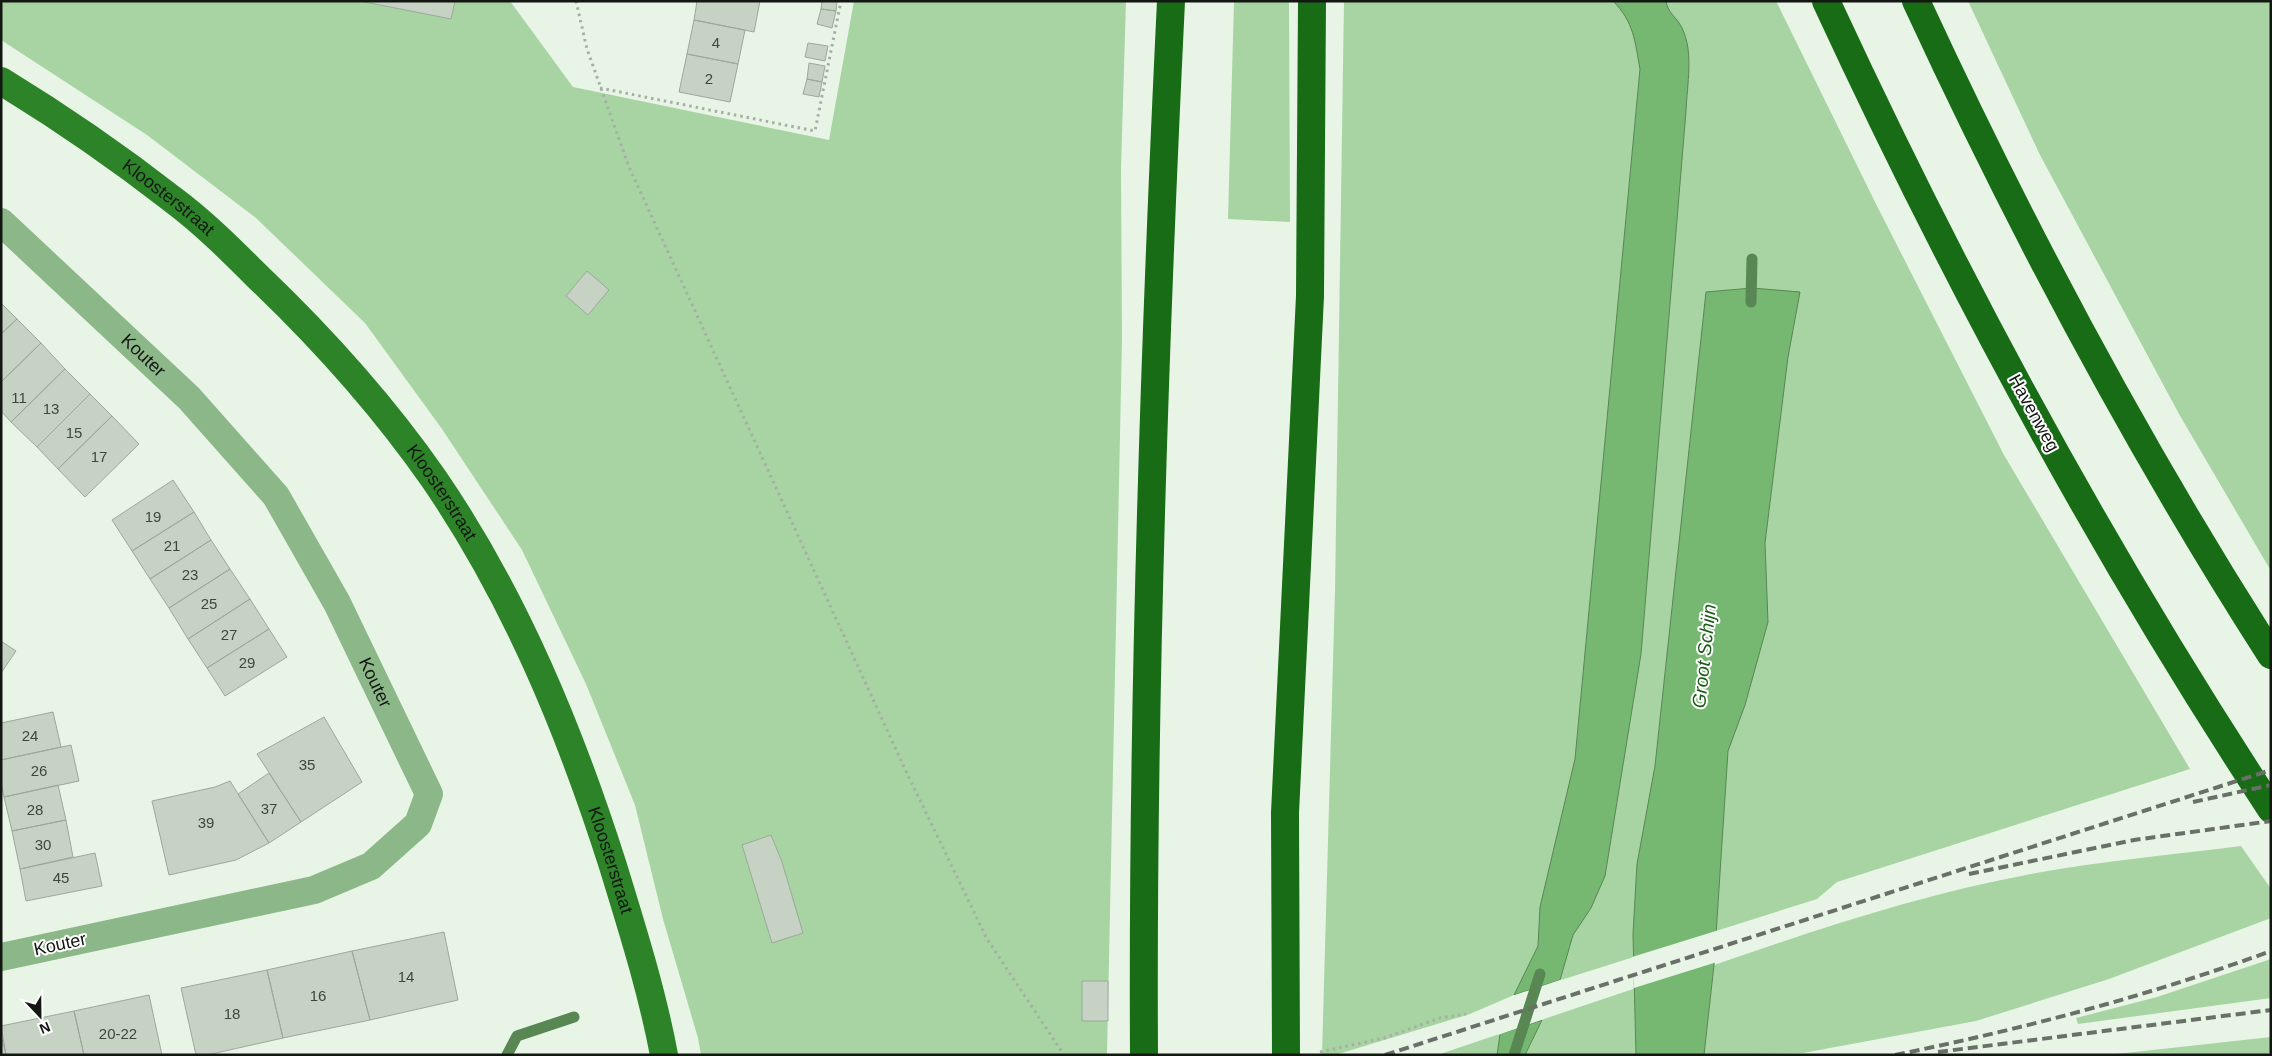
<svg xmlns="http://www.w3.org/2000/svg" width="2272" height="1056" viewBox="0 0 2272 1056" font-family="Helvetica,sans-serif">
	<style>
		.green { fill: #a7d4a2 }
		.water { fill: #76b771; stroke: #588754 }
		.pier { fill: #e8f5e6 }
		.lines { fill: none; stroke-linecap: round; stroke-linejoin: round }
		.stream { stroke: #588754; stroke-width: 11 }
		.building { fill: #c6d2c4; stroke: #9ca89b }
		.path { stroke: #a5afa3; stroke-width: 3; stroke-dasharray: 2.5 4; stroke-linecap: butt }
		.minor { stroke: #8cb788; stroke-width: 28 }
		.major { stroke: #2c8328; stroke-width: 28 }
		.highway { stroke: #186c15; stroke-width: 28 }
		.rail { stroke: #687067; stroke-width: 4; stroke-dasharray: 10 5; stroke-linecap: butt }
		.labels { text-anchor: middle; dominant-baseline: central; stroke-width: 4; stroke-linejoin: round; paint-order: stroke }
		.number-label { font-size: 15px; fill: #3f463e }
		.street-label { font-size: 18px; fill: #121712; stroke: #fff }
		.water-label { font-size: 19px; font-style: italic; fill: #195a16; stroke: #fff }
	</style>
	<rect width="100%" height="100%" fill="#e8f5e6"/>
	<path class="green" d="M1,1h360l90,18 4,-18h55l63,86 256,53 25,-139h272l-5,167 1,172 -15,715h-406l-3,-17 -35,-119 -28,-114 -49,-121 -64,-134 -80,-121 -77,-106 -109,-105 -109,-83 -146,-95z
		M1234,1h55l1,221 -62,-3z
		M1344,1h432l100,203 128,251 186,314 -353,113 -20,17 -303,96 -44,19 -135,41h-13l13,-464z
		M1968,1h303v570l-92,-157 -139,-259z
		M2241,846l30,43v29l-162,61 -133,42 -173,32 -99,2 10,-90c104,-36 209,-71 317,-91 69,-13 141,-19 210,-28z
		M2271,959v39l-193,26 -2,-6 81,-21z
		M1636,988v67h-199z
		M2271,1037v18h-164z"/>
	<path class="water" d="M1613,1h53c2,13 11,16 16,27 12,24 5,57 4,83l-45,543 -36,222 -14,32 -18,27 -13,45 -46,15 24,-49 2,-39 35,-148 65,-690c-5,-27 -6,-47 -27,-68z
		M1752,288l48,4 -12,65 -23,186 3,79 -23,83 -17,46 -14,214 -10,90h-68l-3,-121 4,-70 18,-98 51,-474z
		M1542,1020l-17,35h-28l3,-21z"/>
	<path class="pier" d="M1719,930l-2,32 -83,26 -2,-31z
		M1563,979l-3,3 -45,15 -3,-1z
		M1541,1017l3,2 -46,16 1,-3z"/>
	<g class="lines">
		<path class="stream" d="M1751,302l1,-43
			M507,1055l10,-19 57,-19
			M1514,1055l26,-81"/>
	</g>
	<path class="building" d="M360,1h95l-4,18z
		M697,1h63l-6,31 -60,-12z
		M822,1h15l-1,10 -15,-2z
		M821,9l15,2 -4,17 -15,-4z
		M694,20l51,10 -7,34 -51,-10z
		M808,43l20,3 -3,15 -20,-4z
		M687,54l51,10 -8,38 -51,-10z
		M809,63l16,3 -3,16 -15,-3z
		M807,79l15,3 -3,15 -16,-3z
		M587,271l22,19 -21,25 -22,-19z
		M1,303l16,16 -16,15z
		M17,319l24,24 -40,39v-48z
		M41,343l24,26 -54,53 -10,-11v-29z
		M65,369l25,25 -53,53 -26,-25z
		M90,394l22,22 -54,53 -21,-22z
		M112,416l27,28 -54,53 -27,-28z
		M173,480l21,32 -62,39 -20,-31z
		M194,512l17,28 -61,39 -18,-28z
		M211,540l19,29 -61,39 -19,-29z
		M230,569l20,30 -62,40 -19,-31z
		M250,599l19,30 -62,39 -19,-29z
		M269,629l18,28 -62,39 -18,-28z
		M1,641l15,10 -15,22z
		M53,712l8,35 -60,13v-37z
		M324,717l38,65 -61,40 -44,-68z
		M71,745l8,36 -75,16 -3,-15v-22z
		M269,773l32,49 -32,21 -31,-49z
		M230,781l39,62 -33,17 -67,15 -17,-74 63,-14z
		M58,785l8,35 -54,11 -8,-34z
		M66,820l7,37 -53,12 -8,-38z
		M771,835l11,27 21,71 -31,10 -30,-98z
		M95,853l7,33 -76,15 -6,-32z
		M444,932l14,68 -88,20 -18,-69z
		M352,951l18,69 -87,18 -16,-68z
		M267,970l16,68 -76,17h-11l-15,-67z
		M1082,981h26v40h-26z
		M149,995l13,60h-78l-10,-44z
		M74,1011l10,44h-78l-5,-29z
		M1,1035l5,20h-5z"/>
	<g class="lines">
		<path class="path" d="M576,1l11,48 42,118 275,600 83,172 77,116
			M600,88l215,43 26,-130
			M1320,1052l64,-14 56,-20 26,-4"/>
		<path class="minor" id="s1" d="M1,222l188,176 87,98 61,107 92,191 -11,30 -47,42 -57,24 -313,67"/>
		<path class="major" id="s2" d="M1,81c59,36 117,76 171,118 31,23 59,51 86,78 65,62 125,129 176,202 81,118 136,252 179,387 19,62 39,125 51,189"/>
		<path class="highway" d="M1826,1c129,279 276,551 445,808
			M1916,1c104,225 221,445 355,654
			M1144,1055c-2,-352 10,-703 27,-1054
			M1286,1055l-1,-242 25,-517 2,-295"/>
		<path class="rail" d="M2193,802l78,-17
			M1969,874l165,-34 137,-19
			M1938,1052l333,-42
			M1385,1055l886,-285
			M1895,1055c128,-26 253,-59 376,-104"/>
	</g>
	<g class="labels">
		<g class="number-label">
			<text x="716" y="42">4</text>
			<text x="709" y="78">2</text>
			<text x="19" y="397">11</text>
			<text x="51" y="408">13</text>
			<text x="74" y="432">15</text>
			<text x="99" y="456">17</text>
			<text x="153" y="516">19</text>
			<text x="172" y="545">21</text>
			<text x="190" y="574">23</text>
			<text x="209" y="603">25</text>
			<text x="229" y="634">27</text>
			<text x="247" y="662">29</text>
			<text x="30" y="735">24</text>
			<text x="307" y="764">35</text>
			<text x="39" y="770">26</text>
			<text x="269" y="808">37</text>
			<text x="35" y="809">28</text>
			<text x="206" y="822">39</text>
			<text x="43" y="844">30</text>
			<text x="61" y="877">45</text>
			<text x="406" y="976">14</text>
			<text x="318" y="995">16</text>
			<text x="232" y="1013">18</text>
			<text x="118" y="1033">20-22</text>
		</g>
		<g class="street-label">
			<text stroke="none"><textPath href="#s2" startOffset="204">Kloosterstraat</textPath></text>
			<text stroke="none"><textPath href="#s1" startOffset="195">Kouter</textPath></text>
			<text transform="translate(2034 413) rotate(61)">Havenweg</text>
			<text stroke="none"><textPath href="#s2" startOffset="608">Kloosterstraat</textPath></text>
			<text stroke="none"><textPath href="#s1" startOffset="600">Kouter</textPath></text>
			<text stroke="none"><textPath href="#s2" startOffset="1014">Kloosterstraat</textPath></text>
			<text transform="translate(60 944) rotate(-12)">Kouter</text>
		</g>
		<g class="water-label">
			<text transform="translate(1704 656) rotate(-84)">Groot Schijn</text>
		</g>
	</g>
	<rect width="2272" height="1056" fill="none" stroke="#121712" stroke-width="5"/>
	<g transform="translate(40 1016) rotate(158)" stroke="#ffffff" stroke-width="4" paint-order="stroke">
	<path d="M0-4L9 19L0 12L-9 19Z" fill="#121712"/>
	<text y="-8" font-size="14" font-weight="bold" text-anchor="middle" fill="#121712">N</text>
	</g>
</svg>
